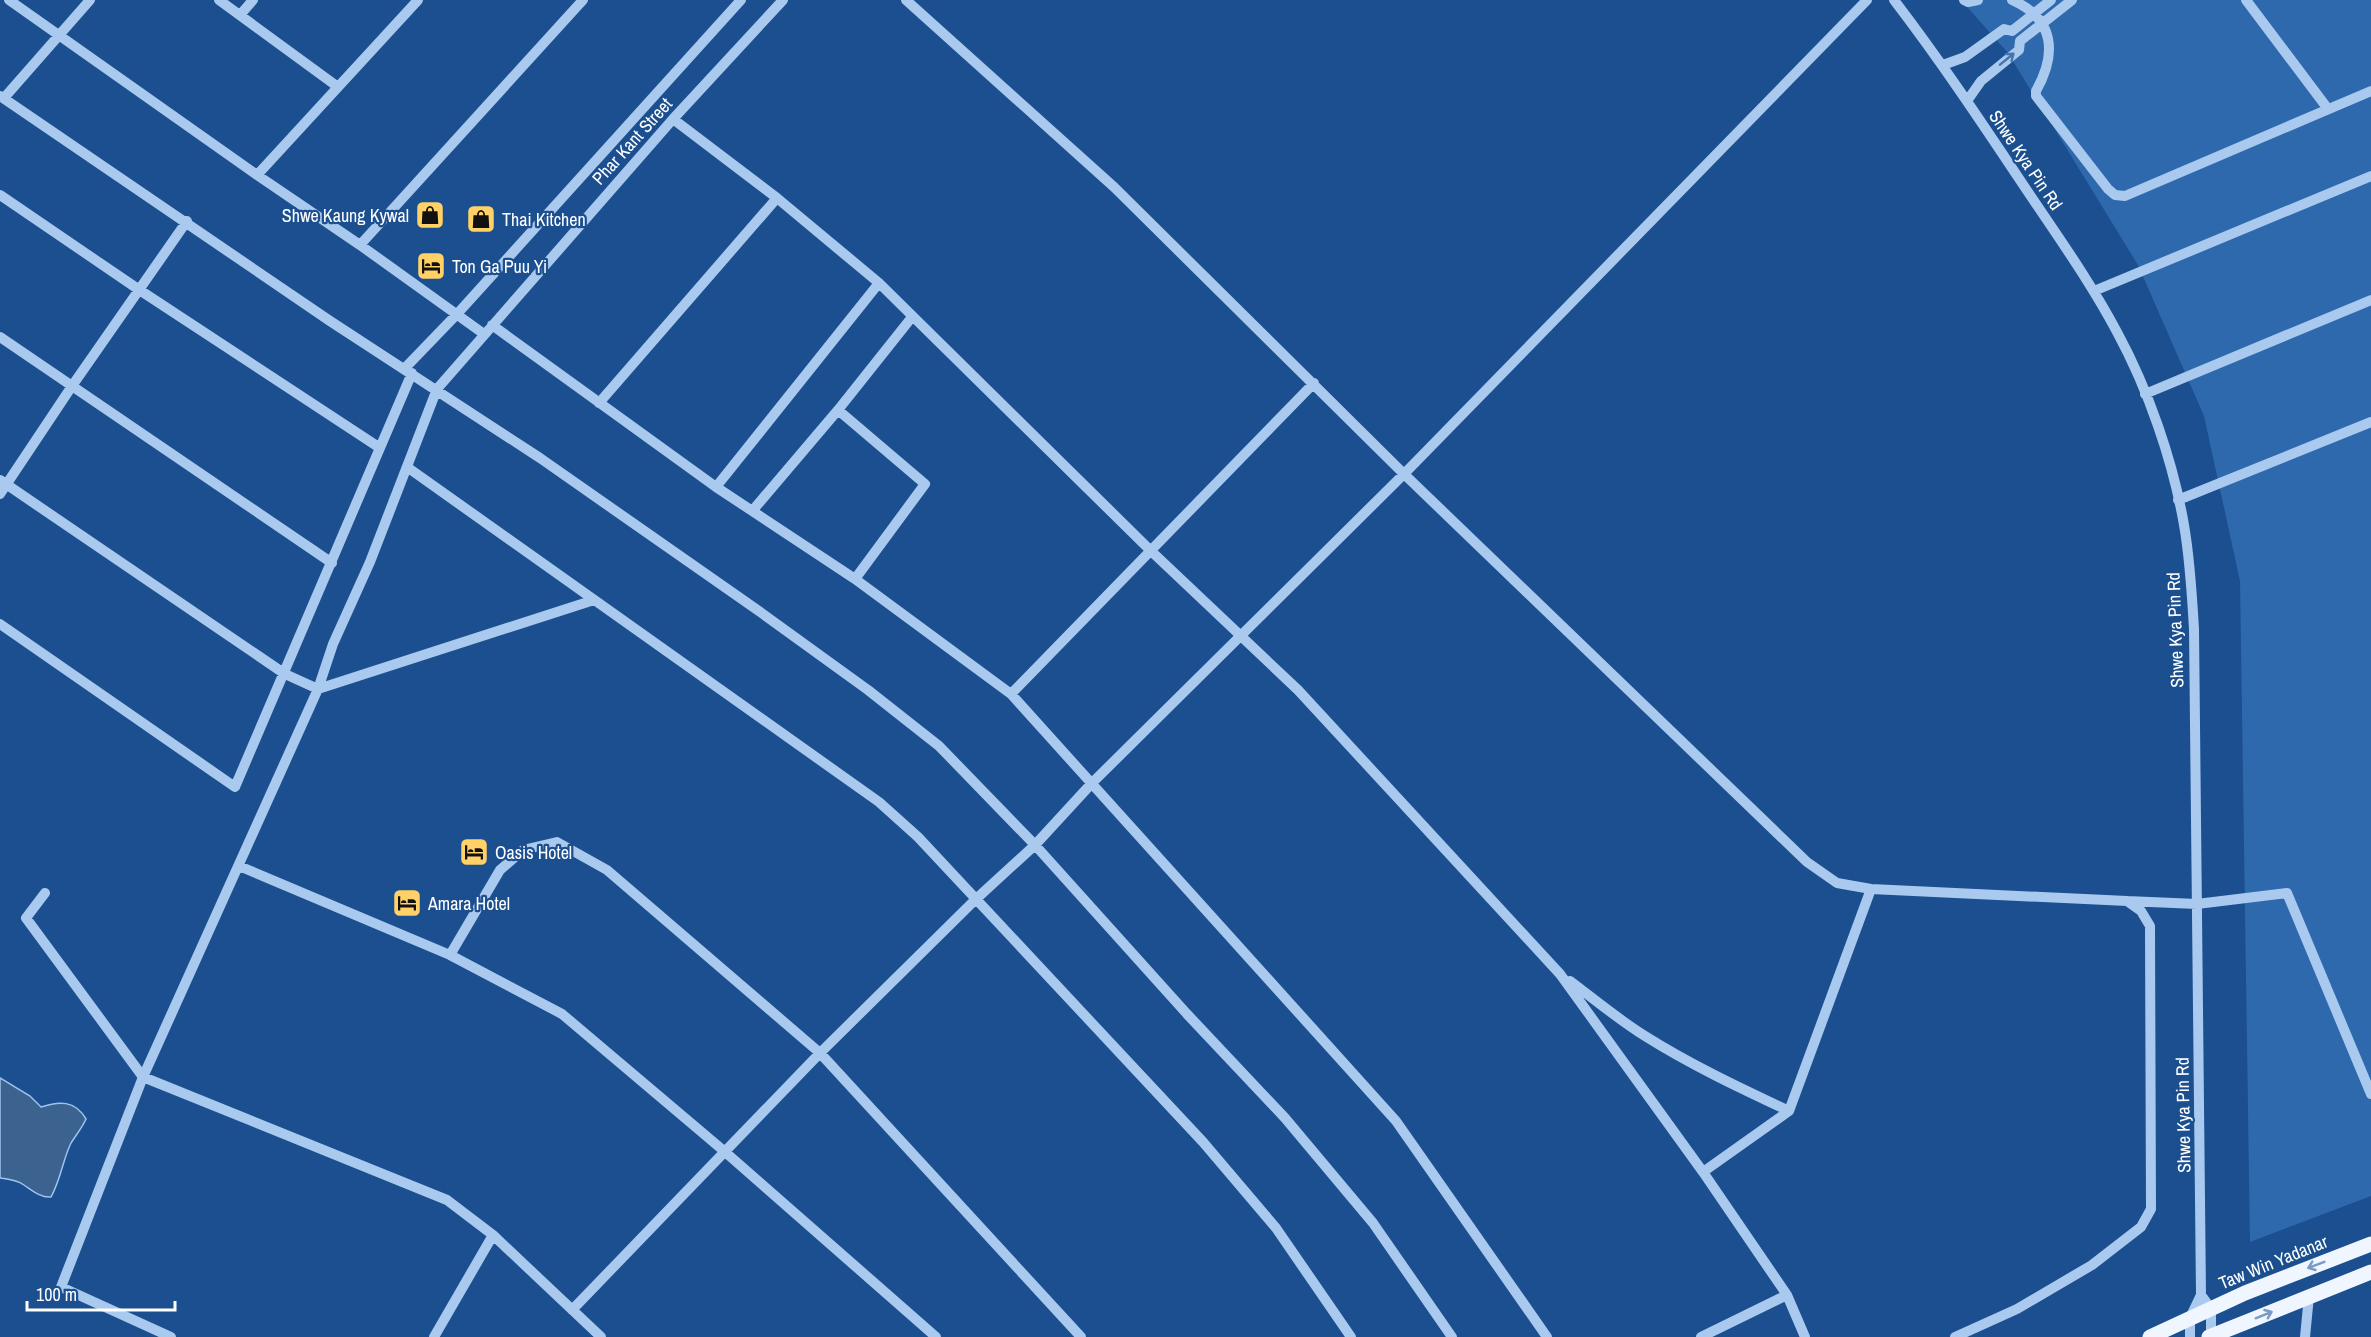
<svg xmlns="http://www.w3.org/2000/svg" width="2371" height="1337" viewBox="0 0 2371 1337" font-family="'Archivo Narrow',sans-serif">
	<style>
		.green { fill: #2e69ad }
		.water { fill: #3c6290; stroke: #9cc4f0; stroke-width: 1.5 }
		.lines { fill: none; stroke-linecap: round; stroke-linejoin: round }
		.minor { stroke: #a9c9ee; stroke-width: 10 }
		.major { stroke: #f0f6ff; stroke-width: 15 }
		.oneway { stroke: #4674ac }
		.oneway2 { stroke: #7b9ac1 }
		.labels { text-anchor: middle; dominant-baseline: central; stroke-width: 4.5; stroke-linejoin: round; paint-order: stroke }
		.street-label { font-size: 18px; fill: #fff; stroke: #1b4f8f }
		.poi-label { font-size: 18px; fill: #fff; stroke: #1b4f8f; text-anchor: start }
	</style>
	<rect width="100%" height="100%" fill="#1b4f8f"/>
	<path class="green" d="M1961,0h410v1196l-121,46 -10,-661 -36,-165 -66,-151 -130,-212z"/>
	<path class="water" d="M0,1078l30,18 11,11c18,-6 34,-7 45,12 -4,9 -10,16 -15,24 -8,16 -10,36 -20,54 -10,1 -18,-6 -27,-12 -7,-5 -16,-6 -24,-7z"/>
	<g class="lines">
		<path class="minor" d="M9,0l248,175 103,70 124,89
			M219,0l119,87
			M906,0l208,187 290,287 403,388 30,21 34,6 256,12 14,10 9,15 1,283 -10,18 -49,38 -75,44 -62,28
			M1894,0c46,60 88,123 130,186 32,48 66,95 93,146 31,57 56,129 67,193 6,34 8,69 10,104l7,666 -11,23v19
			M1964,0l4,2 10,-2
			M2012,0c43,19 45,54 24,91v5l72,93 7,6 10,1 246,-105
			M2246,0l82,109
			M240,15l13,-15
			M1943,65l22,-8 39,-28 8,2 39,-31
			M0,96l330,225 210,137 223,156 105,76 71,56 96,99 152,169 98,104 88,105 79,114
			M4,98l86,-98
			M1967,101l14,-20 38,-31 1,-9 52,-41
			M673,119l104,79 102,85 271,267 148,140 262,284 143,198 84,123 18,42
			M257,175l161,-175
			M0,195l138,94 242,159
			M360,245l223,-245
			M2094,291l277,-115
			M492,325l224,162 139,92 156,115 385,427 151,216
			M0,337l332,226
			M405,368l53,-55 283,-313
			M2145,394l226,-94
			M599,403l178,-205
			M838,410l87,74 -70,95
			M407,467l472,335 39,35 285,305 73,86 75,109
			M0,480l285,194 33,15 276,-89
			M716,487l163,-204
			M0,494l72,-108 115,-165
			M2178,500l193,-78
			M753,510l85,-100 74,-93
			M0,624l235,163 177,-414
			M1011,694l303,-311
			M239,866l211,89 112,59 162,137 212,186
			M45,893l-19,25 117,159 304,123 46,35 108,102
			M2127,901l70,3 90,-11 84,201
			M450,955l50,-85 23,-20 34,-8 50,28 213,183 261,284
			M1570,981c24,18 49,39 75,55 46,29 95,52 144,75
			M1703,1172l86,-61 82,-222
			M2201,1295l10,14v28
			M572,1310l248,-257 155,-153 60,-55 57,-62 312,-309 463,-474
			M171,1337l-110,-50 82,-210 175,-388 15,-45 37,-82 67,-173 236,-270 110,-119
			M434,1337l59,-102
			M1701,1337l86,-42
			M2305,1337l4,-41"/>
		<path class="major" d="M2150,1337l95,-44 126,-49
			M2209,1337l162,-65"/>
	</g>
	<defs><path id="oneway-shaft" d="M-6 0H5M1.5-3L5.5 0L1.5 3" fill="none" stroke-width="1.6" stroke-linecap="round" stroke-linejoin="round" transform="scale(1.5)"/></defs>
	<use class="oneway" href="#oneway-shaft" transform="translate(2007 59) rotate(-39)"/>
	<g class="oneway2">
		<use href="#oneway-shaft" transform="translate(2316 1265) rotate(159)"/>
		<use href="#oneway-shaft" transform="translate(2264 1315) rotate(-22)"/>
	</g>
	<defs>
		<g id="shop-square" transform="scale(1.5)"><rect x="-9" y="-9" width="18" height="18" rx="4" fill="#ffd166" stroke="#1b4f8f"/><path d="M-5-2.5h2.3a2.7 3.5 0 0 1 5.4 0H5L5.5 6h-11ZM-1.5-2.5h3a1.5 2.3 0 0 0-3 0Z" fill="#111"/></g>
		<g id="hotel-square" transform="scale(1.5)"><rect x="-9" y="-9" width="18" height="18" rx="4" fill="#ffd166" stroke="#1b4f8f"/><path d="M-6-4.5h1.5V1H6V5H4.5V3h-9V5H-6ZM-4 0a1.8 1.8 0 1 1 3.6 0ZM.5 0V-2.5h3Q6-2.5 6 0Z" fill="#111"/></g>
	</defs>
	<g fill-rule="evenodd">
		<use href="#shop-square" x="430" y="215"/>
		<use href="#shop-square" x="481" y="219"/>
		<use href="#hotel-square" x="431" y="266"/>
		<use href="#hotel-square" x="474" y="852"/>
		<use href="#hotel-square" x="407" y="903"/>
	</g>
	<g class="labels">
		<g class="street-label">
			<text transform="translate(632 141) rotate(-48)">Phar Kant Street</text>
			<text transform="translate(2026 160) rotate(56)">Shwe Kya Pin Rd</text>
			<text transform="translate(2175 630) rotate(-92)">Shwe Kya Pin Rd</text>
			<text transform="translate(2183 1115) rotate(-91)">Shwe Kya Pin Rd</text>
			<text transform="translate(2273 1262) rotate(-22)">Taw Win Yadanar</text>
		</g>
		<g class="poi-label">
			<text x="409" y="215" text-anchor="end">Shwe Kaung Kywal</text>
			<text x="502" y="219">Thai Kitchen</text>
			<text x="452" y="266">Ton Ga Puu Yi</text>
			<text x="495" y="852">Oasis Hotel</text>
			<text x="428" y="903">Amara Hotel</text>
		</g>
	</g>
	<path d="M27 1301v9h148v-9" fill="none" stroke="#ffffff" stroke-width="3"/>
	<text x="36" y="1301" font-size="18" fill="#ffffff" stroke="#1b4f8f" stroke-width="4.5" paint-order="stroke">100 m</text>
</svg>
